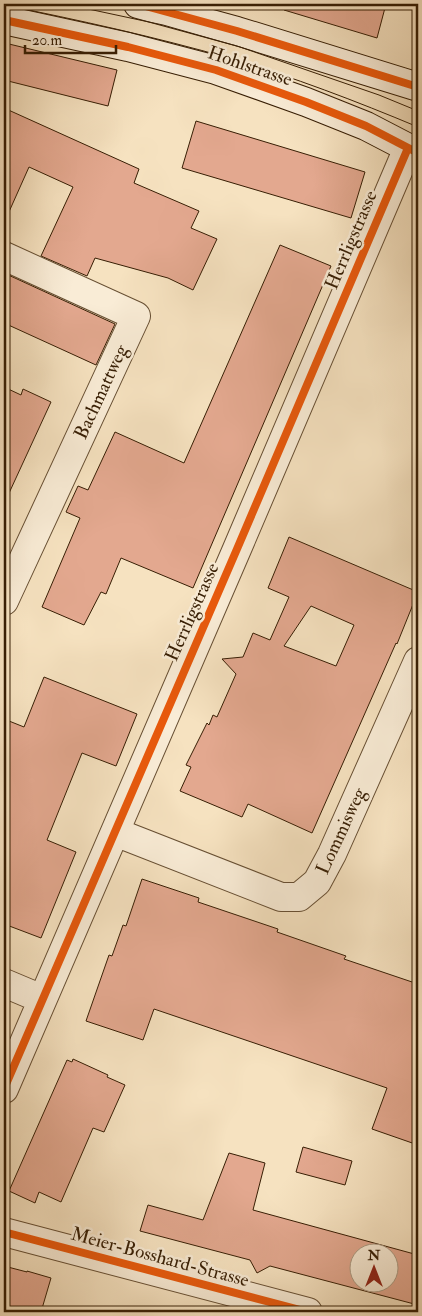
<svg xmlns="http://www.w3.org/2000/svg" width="422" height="1316" viewBox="0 0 422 1316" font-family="'IM FELL Double Pica',serif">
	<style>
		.building { fill: #e3a88f; stroke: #371e04; fill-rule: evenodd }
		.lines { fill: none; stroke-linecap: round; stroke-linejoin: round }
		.street-casing { stroke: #674f33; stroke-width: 30 }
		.secondary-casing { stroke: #371e04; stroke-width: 30 }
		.street { stroke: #f9ecd6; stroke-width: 28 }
		.secondary { stroke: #f9ecd6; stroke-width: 28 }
		.tram { stroke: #371e04; stroke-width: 1 }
		.cycleway-casing { stroke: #f9ecd6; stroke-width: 11 }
		.cycleway { stroke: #e8590c; stroke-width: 8 }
		.labels { text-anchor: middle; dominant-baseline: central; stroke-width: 5; stroke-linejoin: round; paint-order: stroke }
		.street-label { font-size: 19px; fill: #371e04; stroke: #f9ecd6 }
	</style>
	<rect width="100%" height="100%" fill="#f6e2c0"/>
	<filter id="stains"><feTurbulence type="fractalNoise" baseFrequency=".004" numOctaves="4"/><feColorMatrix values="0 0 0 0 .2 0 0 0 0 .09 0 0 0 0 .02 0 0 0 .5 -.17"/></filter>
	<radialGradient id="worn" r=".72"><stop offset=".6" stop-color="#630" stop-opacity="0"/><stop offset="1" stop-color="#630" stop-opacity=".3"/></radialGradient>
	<path class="building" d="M285,4h101l-9,34 -93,-28z
		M9,44l108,26 -9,36 -104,-26v-15z
		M4,108l135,61 -5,14 65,28 -8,17 26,11 -24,51 -25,-12 -73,-20 -8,18 -46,-20 32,-69 -44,-20 -25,56z
		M196,121l169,51 -14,46 -169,-50z
		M280,245l51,21 -138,322 -72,-30 -15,36 -5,-2 -17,33 -42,-18 38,-89 -14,-6 12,-26 10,4 27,-58 69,31z
		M4,273l111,51 -19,41 -92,-42z
		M4,387l17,8 2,-6 28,13 -47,102z
		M289,537l129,55 -21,52 -1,-1 -84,190 -64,-29 -6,13 -62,-26 11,-24 -5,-2 21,-42 2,2 4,-10 4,2 19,-43 -14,-15 21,-2 10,-24 17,7 19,-43 -21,-9zM311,606l43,19 -18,41 -52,-20z
		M44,677l93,37 -21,52 -34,-13 -35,87 29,12 -35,86 -37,-14v-190l5,-13 15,6z
		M142,879l57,19 -1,4 80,27 -1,3 69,24 -2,3 74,25v161l-46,-16 15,-41 -233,-79 -11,31 -57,-19 23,-66 3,1 11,-31 3,1z
		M73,1059l35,16 -1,2 18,8 -21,47 -11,-4 -32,74 -22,-10 -4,11 -26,-12 58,-131 5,2z
		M303,1147l49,14 -7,24 -49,-13z
		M229,1153l36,10 -12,47 165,45v50l-148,-39 -13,7 -7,-13 -110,-29 8,-26 55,15zM360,1254h30v30h-30z
		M4,1266l23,6v-1l24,7 -10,34h-37z"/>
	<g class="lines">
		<g class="street-casing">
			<path id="street" d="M4,256l132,60 -132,285
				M115,832l166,65h18l18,-15 15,-28 86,-193
				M4,983l38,16
				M4,1089l233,-540 171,-401
				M4,1232l304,80"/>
		</g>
		<g class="secondary-casing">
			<path id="secondary" d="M138,4l99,27 181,56
				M4,20l124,27 88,23 90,32 60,24 52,27"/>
		</g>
		<use href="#street" class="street"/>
		<use href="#secondary" class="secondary"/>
		<path class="tram" d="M65,4l98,21 77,22 139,48 39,16
			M4,5c75,15 151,32 225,53 64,19 127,43 189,69"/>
		<g class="cycleway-casing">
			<path id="cycleway" d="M138,4l99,27 181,56
				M4,20l124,27 88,23 90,32 60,24 52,27
				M4,1089l233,-540 171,-401
				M4,1232l304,80"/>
		</g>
		<use href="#cycleway" class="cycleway"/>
	</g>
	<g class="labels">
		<g class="street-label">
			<text transform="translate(250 66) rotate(19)">Hohlstrasse</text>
			<text transform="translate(351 240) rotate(-67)">Herrligstrasse</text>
			<text transform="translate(101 392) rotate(-65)">Bachmattweg</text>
			<text transform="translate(192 612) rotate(-66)">Herrligstrasse</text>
			<text transform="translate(341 831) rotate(-65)">Lommisweg</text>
			<text transform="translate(160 1257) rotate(15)">Meier-Bosshard-Strasse</text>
		</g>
	</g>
	<rect width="422" height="1316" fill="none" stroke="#f6e2c0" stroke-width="20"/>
	<rect x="5" y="5" width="412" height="1306" fill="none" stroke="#371e04" stroke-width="2.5"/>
	<rect x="10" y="10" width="402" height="1296" fill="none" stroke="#371e04"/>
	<g transform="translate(374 1268)"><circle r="24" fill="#f9ecd6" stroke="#ab9a82"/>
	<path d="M0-4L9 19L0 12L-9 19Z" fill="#8f2418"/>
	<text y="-8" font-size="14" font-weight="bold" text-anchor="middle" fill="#371e04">N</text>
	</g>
	<path d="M25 45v8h91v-8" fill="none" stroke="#371e04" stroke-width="2.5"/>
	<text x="32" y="45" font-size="15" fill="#371e04" stroke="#f9ecd6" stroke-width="4" paint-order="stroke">20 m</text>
	<rect width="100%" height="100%" filter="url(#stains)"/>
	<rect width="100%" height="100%" fill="url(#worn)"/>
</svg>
